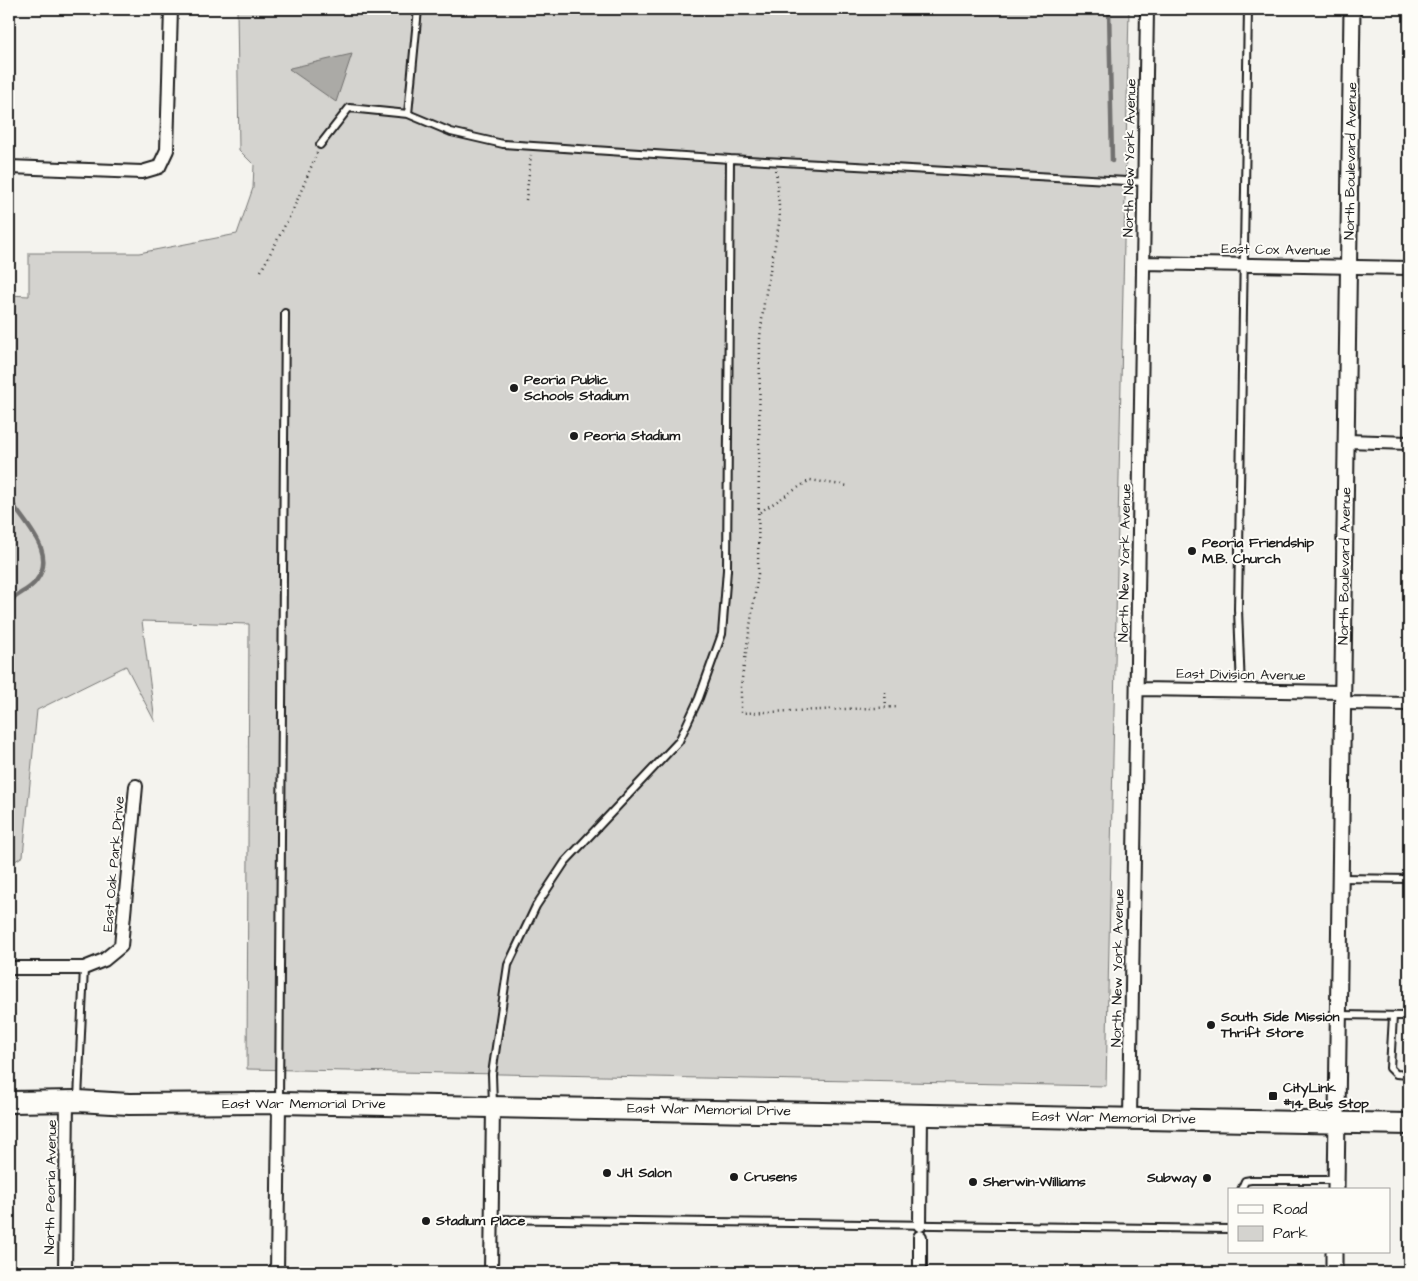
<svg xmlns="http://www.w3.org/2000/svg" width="1418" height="1281" viewBox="0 0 1418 1281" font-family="'Architects Daughter',sans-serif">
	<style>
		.green { fill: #d4d3cf; stroke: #787876 }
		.water { fill: #abaaa6; stroke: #72716f }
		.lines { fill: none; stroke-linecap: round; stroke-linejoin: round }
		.stream { stroke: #72716f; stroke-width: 4.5 }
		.service-casing { stroke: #1c1c1c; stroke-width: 10 }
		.minor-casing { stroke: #1c1c1c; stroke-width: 16 }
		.tertiary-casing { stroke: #1c1c1c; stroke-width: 19 }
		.trunk-casing { stroke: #1c1c1c; stroke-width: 24 }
		.path { stroke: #1c1c1c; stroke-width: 2.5; stroke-dasharray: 1 4; stroke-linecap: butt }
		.service { stroke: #fdfcf7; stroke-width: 6 }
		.minor { stroke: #fdfcf7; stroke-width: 12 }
		.tertiary { stroke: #fdfcf7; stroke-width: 15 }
		.trunk { stroke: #fdfcf7; stroke-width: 20 }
		.poi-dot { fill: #1c1c1c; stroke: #fdfcf7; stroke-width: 2 }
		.labels { text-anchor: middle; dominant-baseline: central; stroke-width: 4; stroke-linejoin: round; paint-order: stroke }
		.street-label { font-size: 14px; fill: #1c1c1c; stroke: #fdfcf7 }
		.poi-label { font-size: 14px; font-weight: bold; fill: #1c1c1c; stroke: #fdfcf7; text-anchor: start }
	</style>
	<rect width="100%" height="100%" fill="#f4f3ee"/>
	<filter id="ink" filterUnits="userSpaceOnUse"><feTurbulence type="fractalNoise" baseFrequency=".02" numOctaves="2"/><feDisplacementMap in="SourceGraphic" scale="10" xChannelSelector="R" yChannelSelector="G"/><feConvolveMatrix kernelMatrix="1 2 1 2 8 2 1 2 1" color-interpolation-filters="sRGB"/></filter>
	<g filter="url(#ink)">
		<path class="green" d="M237,9h892l-23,1077 -859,-17 2,-445 -107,-3 13,101 -29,-56 -89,44 -14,146 -14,9v-570l20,1v-43h110l98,-19 16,-46 1,-23 -15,-15z"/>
		<path class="water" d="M352,54l-16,48 -47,-33 1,-1z"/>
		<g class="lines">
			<path class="stream" d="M1109,9l3,152
				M9,498c13,24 50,54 27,83 -7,10 -21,13 -27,22"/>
			<g class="service-casing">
				<path id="service" d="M408,114l10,-105
					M320,145l29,-37 59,6 43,18 52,12 227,15 -3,411 -5,64 -23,64 -20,43 -114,121 -29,44 -28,59 -16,109 1,31
					M730,159l414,23
					M1241,690l-3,-81 10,-600
					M1341,878l68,1
					M1339,1015l70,1
					M1393,1016l-3,52 6,6 13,1
					M78,1099l6,-131
					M279,1101l6,-788
					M1241,1190l4,-9 6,-1h85
					M492,1219l737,10"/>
			</g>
			<g class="minor-casing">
				<path id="minor" d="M9,167l133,5 17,-5 8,-17 4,-141
					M1143,263l266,5
					M1347,441l62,2
					M1138,689l205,3
					M1343,703l66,1
					M9,968h75l20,-8 17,-14 15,-160
					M1130,1118l17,-1109
					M920,1225l1,-111
					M65,1272l2,-171
					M277,1272l2,-169
					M491,1272l2,-166
					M920,1272v-35"/>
			</g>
			<g class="tertiary-casing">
				<path id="tertiary" d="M1336,1190l16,-1181
					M1334,1272v-20"/>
			</g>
			<g class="trunk-casing">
				<path id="trunk" d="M9,1102l69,-1 51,3 150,-1 1130,21"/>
			</g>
			<path class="path" d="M776,170l4,48 -16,85 -4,34 -2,237 -17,111v28l158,-6
				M526,200l5,-45
				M261,271l32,-61 24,-57
				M760,512l50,-32 38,6
				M885,692l1,15"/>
			<use href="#service" class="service"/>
			<use href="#minor" class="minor"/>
			<use href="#tertiary" class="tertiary"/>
			<use href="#trunk" class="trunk"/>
		</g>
	</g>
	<g class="poi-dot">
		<circle cx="514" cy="388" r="5"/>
		<circle cx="574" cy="436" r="5"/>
		<circle cx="1192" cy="551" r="5"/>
		<circle cx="1211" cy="1025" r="5"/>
		<rect x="1268" y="1091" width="10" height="10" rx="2.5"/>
		<circle cx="607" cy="1173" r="5"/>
		<circle cx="734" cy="1177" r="5"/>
		<circle cx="1207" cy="1178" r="5"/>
		<circle cx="973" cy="1182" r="5"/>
		<circle cx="426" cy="1221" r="5"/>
	</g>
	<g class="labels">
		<g class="street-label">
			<text transform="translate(1130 158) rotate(-89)">North New York Avenue</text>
			<text transform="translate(1351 161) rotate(-89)">North Boulevard Avenue</text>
			<text transform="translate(1276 250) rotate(1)">East Cox Avenue</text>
			<text transform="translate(1125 563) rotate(-89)">North New York Avenue</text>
			<text transform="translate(1345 566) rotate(-89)">North Boulevard Avenue</text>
			<text transform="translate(1241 675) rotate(1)">East Division Avenue</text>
			<text transform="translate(114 864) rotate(-85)">East Oak Park Drive</text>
			<text transform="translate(1118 968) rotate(-89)">North New York Avenue</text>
			<text x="304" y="1104">East War Memorial Drive</text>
			<text transform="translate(709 1110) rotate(1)">East War Memorial Drive</text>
			<text transform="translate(1114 1118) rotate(1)">East War Memorial Drive</text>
			<text transform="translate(51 1187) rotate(-89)">North Peoria Avenue</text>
		</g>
		<g class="poi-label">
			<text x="524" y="380">Peoria Public<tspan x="524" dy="16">Schools Stadium</tspan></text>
			<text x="584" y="436">Peoria Stadium</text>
			<text x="1202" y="543">Peoria Friendship<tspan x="1202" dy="16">M.B. Church</tspan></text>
			<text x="1221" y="1017">South Side Mission<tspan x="1221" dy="16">Thrift Store</tspan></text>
			<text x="1283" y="1088">CityLink<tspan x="1283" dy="16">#14 Bus Stop</tspan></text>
			<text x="617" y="1173">JH Salon</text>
			<text x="744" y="1177">Crusens</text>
			<text x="1197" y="1178" text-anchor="end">Subway</text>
			<text x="983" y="1182">Sherwin-Williams</text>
			<text x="436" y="1221">Stadium Place</text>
		</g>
	</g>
	<rect width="1418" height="1281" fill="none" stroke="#fdfcf7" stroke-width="30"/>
	<rect x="15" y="15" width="1388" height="1251" fill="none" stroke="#1c1c1c" stroke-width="2" filter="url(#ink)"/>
	<rect x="1228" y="1188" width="162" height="65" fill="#fdfcf7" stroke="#a3a29f"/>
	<rect x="1238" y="1205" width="25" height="8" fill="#fdfcf7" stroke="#a3a29f"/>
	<text x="1273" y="1214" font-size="15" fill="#1c1c1c">Road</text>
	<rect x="1238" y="1226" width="25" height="15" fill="#d4d3cf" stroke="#a3a29f"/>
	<text x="1273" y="1238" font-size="15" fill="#1c1c1c">Park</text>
</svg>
